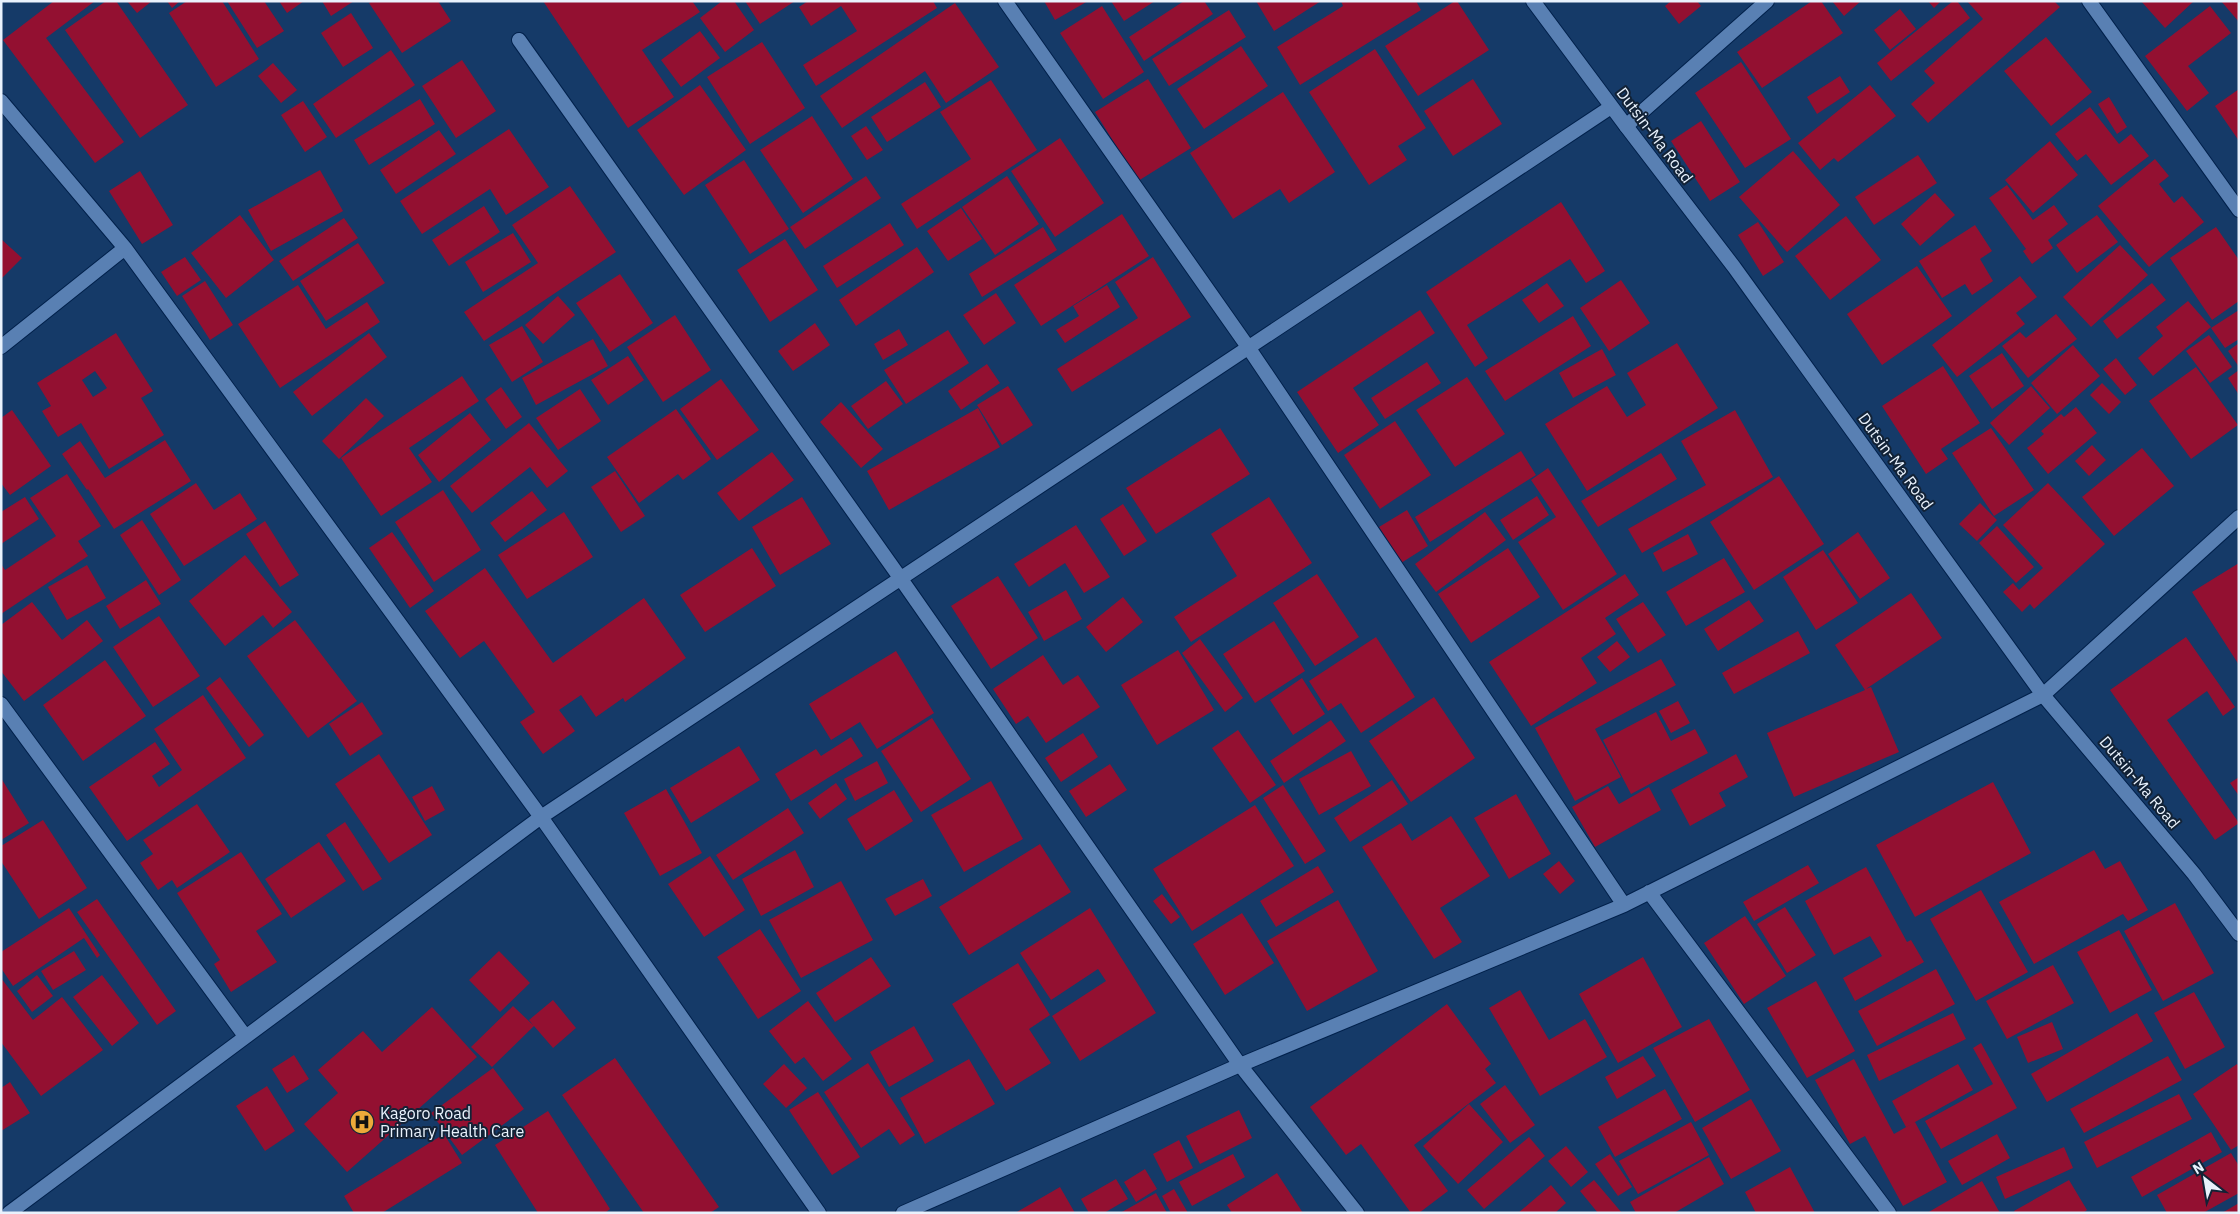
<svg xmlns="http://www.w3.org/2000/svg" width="2240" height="1214" viewBox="0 0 2240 1214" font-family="'IBM Plex Sans',sans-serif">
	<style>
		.building { fill: #931031; fill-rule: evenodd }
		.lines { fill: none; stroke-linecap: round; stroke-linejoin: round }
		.minor-casing { stroke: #00204b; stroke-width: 16 }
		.tertiary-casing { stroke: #00204b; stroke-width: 16 }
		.minor { stroke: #5980b3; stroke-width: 14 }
		.tertiary { stroke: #5980b3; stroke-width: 14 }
		.labels { text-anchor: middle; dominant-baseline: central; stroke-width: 4; stroke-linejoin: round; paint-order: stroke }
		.street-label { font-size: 16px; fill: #e9f2fd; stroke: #122236 }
		.poi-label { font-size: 16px; fill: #e9f2fd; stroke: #122236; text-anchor: start }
	</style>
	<rect width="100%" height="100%" fill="#153a68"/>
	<path class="building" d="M54,1h41l-49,37 78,104 -29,21 -92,-123z
		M106,1h10l72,104 -48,33 -75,-108z
		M127,1h25l-15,12z
		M167,1h13l-8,7z
		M187,1h35l37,58 -43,28 -47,-74z
		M227,1h37l20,30 -27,17z
		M279,1h25l-17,12z
		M322,1h32l-23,15z
		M373,1h65l13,20 -49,32 -33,-50z
		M543,1h149l8,11 -58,38 32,47 -46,31z
		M722,1h12l20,29 -29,22 -25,-34z
		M745,1h50l-35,23z
		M808,1h125l4,7 -121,78 -13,-21 54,-34 -16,-25 -30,20 -12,-19z
		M1044,1h44l-33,19z
		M1111,1h44l-31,20z
		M1184,1h20l9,13 -69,47 -15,-24z
		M1256,1h65l-47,30z
		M1341,1h75l5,9 -121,75 -23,-38 66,-41z
		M1455,1h2l32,49 -71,46 -33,-50z
		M1671,1h26l4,5 -22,18 -14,-18z
		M1812,1h9l22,32 -81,55 -25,-36z
		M1832,1h29l-17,15z
		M1928,1h13l-7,7z
		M1953,1h4l13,17 -79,63 -14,-18z
		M1967,1h87l6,6 -132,116 -17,-19 24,-21 -11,-12 59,-52z
		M2141,1h53l-29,27z
		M2221,1h18v21z
		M955,3l44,64 -53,36 -21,-32 -83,57 -22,-32z
		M1102,6l42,66 -41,27 -43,-66z
		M2210,6l21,27 -43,33 21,27 -22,18 -42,-55z
		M1900,9l16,20 -26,21 -16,-20z
		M1229,10l17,27 -77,49 -17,-27z
		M351,13l22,35 -30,19 -22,-34z
		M700,31l20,27 -39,29 -20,-27z
		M2046,37l46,55 -41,34 -47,-55z
		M762,42l43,66 -55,36 -43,-67z
		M1241,46l27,40 -64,43 -27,-40z
		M1375,49l51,79 -28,18 9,14 -38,25 -60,-93z
		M391,50l24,35 -79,53 -23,-34z
		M462,60l34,51 -40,27 -34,-52z
		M1741,62l50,77 -46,29 -50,-75z
		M273,63l24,27 -16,13 -23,-27z
		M1840,76l10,16 -33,22 -10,-17z
		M1148,79l43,69 -53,33 -43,-69z
		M1473,79l29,45 -49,32 -29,-45z
		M991,80l46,70 -120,79 -16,-25 70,-45 -31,-47z
		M925,82l16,25 -54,35 -16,-25z
		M700,85l46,65 -62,45 -47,-65z
		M1870,85l26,31 -58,46 -4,-4 -14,12 -22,-27z
		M2239,89v52l-24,-35z
		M1283,92l52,80 -46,31 -9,-14 -47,30 -43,-66z
		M2109,97l18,30 -10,7 -19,-30z
		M420,99l15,25 -66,41 -15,-25z
		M303,101l24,36 -22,15 -24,-37z
		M2090,107l29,37 12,-10 18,22 -38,29 -25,-31 -9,7 -22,-27z
		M812,116l41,63 -50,34 -43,-63z
		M1701,121l39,61 -30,19 -39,-60z
		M866,126l17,24 -16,10 -16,-24z
		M509,129l40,58 -43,28 -16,-26 -68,45 -22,-33z
		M439,130l17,24 -60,40 -16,-24z
		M1060,138l44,65 -49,34 -44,-66z
		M2050,141l28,34 -45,38 -28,-33z
		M1793,151l47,54 -53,47 -48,-55z
		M1918,155l19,28 -63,42 -19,-28z
		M2155,159l14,17 -10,8 15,19 8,-7 22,26 -55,45 -51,-61z
		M744,160l45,69 -39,25 -45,-69z
		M320,170l23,41 -72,40 -23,-41z
		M140,171l33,54 -31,19 -33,-53z
		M866,176l15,22 -76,51 -15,-22z
		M1007,176l32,48 -44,31 -33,-48z
		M2007,185l26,35 21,-15 14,19 -20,16 5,8 -21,16 -9,-13 3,-2 -37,-51z
		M570,186l46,66 -132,89 -20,-29 74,-49 -26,-38z
		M1935,193l20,22 -35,31 -19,-22z
		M1561,202l44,69 -19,12 -16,-24 -103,66 21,33 -13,9 -49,-75z
		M484,206l16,26 -51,34 -17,-26z
		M961,208l21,31 -34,22 -21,-30z
		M1122,214l27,42 -108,70 -27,-41z
		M240,215l34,45 -48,38 -35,-45z
		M2097,215l21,27 -41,31 -21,-28z
		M1846,216l35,44 -51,40 -35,-44z
		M344,218l14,20 -65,43 -14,-20z
		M1758,222l26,40 -21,14 -25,-41z
		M890,223l14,22 -67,43 -14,-22z
		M1975,225l17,26 -12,8 13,22 -21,14 -7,-11 -23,14 -23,-37z
		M1043,227l14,23 -75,47 -13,-23z
		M2216,227l23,33v41l-27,19 -42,-62z
		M513,233l18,29 -48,30 -18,-30z
		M1,239l21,19 -21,21z
		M785,239l33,51 -48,32 -33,-52z
		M358,243l27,40 -59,38 -26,-40z
		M2120,245l28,30 -57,52 -28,-30z
		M917,247l17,25 -78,54 -17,-26z
		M185,257l16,23 -24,16 -16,-24z
		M1153,257l38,60 -119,75 -15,-23 81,-51 -23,-36z
		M1917,266l35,50 -70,49 -35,-51z
		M620,274l33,49 -43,29 -34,-49z
		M2020,276l17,21 -21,16 9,11 -68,53 -25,-32z
		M1621,280l29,43 -41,28 -29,-43z
		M205,281l28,44 -23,15 -28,-44z
		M1547,283l17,23 -25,17 -17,-23z
		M2152,283l14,17 -49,39 -14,-18z
		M298,285l28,44 41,-27 13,20 -100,66 -42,-64z
		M1107,285l13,22 -55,36 -9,-13 23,-14 -6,-10z
		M996,293l20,30 -32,22 -21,-30z
		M558,296l17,19 -32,29 -18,-19z
		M2188,301l23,26 -58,49 -15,-18 25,-22 -7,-9z
		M1420,310l15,23 -82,55 26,37 -41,28 -41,-61z
		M2239,310v29l-14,9 -14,-20z
		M2056,314l21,25 -49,39 -26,-32 18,-14 6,6z
		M675,315l36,55 -48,32 -36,-55z
		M1573,316l18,30 -86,55 -20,-30z
		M815,323l15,22 -37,26 -15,-20z
		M522,326l21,36 -31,20 -23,-37z
		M899,329l9,16 -25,15 -9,-16z
		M948,330l21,33 -63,41 -22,-34z
		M116,333l37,58 -12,7 23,37 -55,34 -28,-46 -23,14 -16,-26 9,-5 -14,-23zM95,371l12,17 -14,9 -11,-17z
		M369,333l18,24 -75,59 -19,-24z
		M2209,335l23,32 -22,16 -24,-32z
		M593,339l15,27 -72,39 -14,-27z
		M1677,343l41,65 -131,83 -42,-67 62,-38 20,31 19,-12 -19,-32z
		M2239,343v24l-11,-16z
		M2073,345l27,31 -43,38 -26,-31z
		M1602,349l14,26 -43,23 -14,-25z
		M2002,353l22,33 -32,23 -23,-33z
		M628,356l16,24 -36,25 -17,-25z
		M2116,358l21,27 -12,10 -22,-26z
		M1427,362l14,21 -56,36 -14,-21z
		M987,364l13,19 -39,27 -13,-19z
		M1943,366l37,57 -39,26 7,10 -22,15 -44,-68z
		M2196,367l42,58 -47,34 -42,-58z
		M2239,370v25l-11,-17z
		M462,376l17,25 -70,47 23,34 -51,34 -40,-58z
		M1467,377l38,57 -50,33 -39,-57z
		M721,379l38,51 -42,30 -37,-51z
		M886,381l17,23 -35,25 -17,-23z
		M2102,383l19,19 -12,12 -19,-19z
		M1008,386l25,39 -31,20 -25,-40z
		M2031,386l19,22 -41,37 -19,-22z
		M501,387l21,30 -16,12 -21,-30z
		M580,389l21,32 -43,29 -22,-32z
		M366,398l18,18 -45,43 -17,-18z
		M841,402l42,47 -22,19 -41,-46z
		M2076,407l21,26 -49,41 -21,-26 17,-14 -3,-3 20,-17 3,3z
		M978,408l22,39 -111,63 -22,-39z
		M676,409l35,50 -28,21 -5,-6 -39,29 -32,-46z
		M12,410l39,56 -41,29 -9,-12v-65z
		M1735,410l38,67 -131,76 -14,-24 78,-44 -25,-44z
		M470,413l21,27 -52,42 -21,-27z
		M1395,421l36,54 -51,34 -36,-54z
		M529,423l39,48 -21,17 -17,-21 -58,46 -22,-27z
		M1220,428l30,46 -94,60 -30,-46z
		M1991,428l43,62 -40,26 -42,-63z
		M165,440l26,41 -77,48 -26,-40 -1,1 -25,-36 18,-13 25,37z
		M2092,445l14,15 -17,16 -14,-15z
		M2142,448l32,38 -60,50 -32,-39z
		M1521,451l15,24 -106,67 -15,-25z
		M772,452l22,28 -55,41 -22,-28z
		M1661,453l16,26 -79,48 -17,-26z
		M1548,468l69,106 -54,36 -45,-68 38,-25 -25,-37z
		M615,471l30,45 -24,16 -30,-45z
		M67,474l34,52 -23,15 10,15 -87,58v-50l4,6 51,-34 -26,-38z
		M1779,476l45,68 -70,46 -44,-68z
		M196,483l18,27 26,-17 17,26 -73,47 -34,-52z
		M2048,483l57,61 -71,65 -4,-5 -8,8 -19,-20 10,-9 6,7 24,-22 -40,-43z
		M443,490l38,60 -47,32 -39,-60z
		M532,491l15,19 -42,32 -15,-19z
		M1537,496l12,19 -36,25 -13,-20z
		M25,497l14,22 -38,25v-32z
		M802,497l29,47 -51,31 -28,-48z
		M1269,497l43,66 -121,79 -17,-25 63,-41 -26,-42z
		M1980,503l17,17 -20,21 -18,-17z
		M1123,504l24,37 -23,15 -24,-37z
		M1407,510l21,36 -27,17 -22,-36z
		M564,512l29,45 -66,42 -29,-44z
		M1485,512l21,28 -70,52 -21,-28z
		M142,520l39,60 -22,15 -39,-60z
		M265,521l34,54 -19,12 -34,-53z
		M1076,525l34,52 -26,16 -19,-30 -36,24 -15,-23z
		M1997,526l37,41 -18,16 -37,-40z
		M392,532l42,59 -24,17 -41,-60z
		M1858,532l32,46 -30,21 -32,-45z
		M1688,534l10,20 -35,18 -10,-19z
		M752,548l24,38 -71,46 -25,-37z
		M1508,548l32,49 -69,46 -33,-49z
		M1823,550l35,53 -42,27 -33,-53z
		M245,555l47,57 -19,16 -10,-13 -38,31 -36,-45z
		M1724,558l21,34 -59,34 -20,-34z
		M2239,563v102l-47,-73z
		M87,565l19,33 -39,22 -19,-33z
		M485,568l68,95 91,-65 42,60 -61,44 -2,-4 -27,19 -15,-22 -22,15 16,21 -32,23 -23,-32 15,-10 -51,-71 -24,17 -35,-47z
		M1317,574l42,63 -44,29 -42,-63z
		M1625,574l14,21 -34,23 11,16 -35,24 16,25 -66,43 -42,-64z
		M998,576l40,62 -47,31 -40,-63z
		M146,580l15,24 -41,25 -14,-23z
		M1066,590l16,29 -38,22 -16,-29z
		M1911,593l31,45 -76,51 5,-2 28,65 -105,45 -27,-64 98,-43 -30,-45z
		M1123,597l20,25 -37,30 -20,-25z
		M1749,600l15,21 -46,30 -14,-22z
		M32,602l30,38 25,-20 16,21 -79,60 -23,-30v-46z
		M1643,602l23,33 -28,18 -22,-34z
		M159,616l41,60 -47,31 -40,-60z
		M295,620l62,81 -49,37 -61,-82z
		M1274,621l31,50 -50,32 -32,-49z
		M1798,631l12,22 -76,41 -12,-21z
		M1376,637l39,60 -54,36 -20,-30 -13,8 -19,-30z
		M2186,637l49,70 -12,9 -16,-25 -40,29 72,103 -24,17 -105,-150z
		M1200,639l43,59 -18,14 -43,-59z
		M1617,641l13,16 -20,15 -13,-15z
		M1178,650l36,60 -57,35 -36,-60z
		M896,651l38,62 -57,36 -17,-27 -29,18 -22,-36z
		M1043,655l20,30 15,-10 22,32 -54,36 -18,-27 -12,8 -23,-35z
		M1661,659l15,26 -81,44 26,48 -46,24 -40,-73z
		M105,660l41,56 -63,45 -40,-56z
		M220,677l44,58 -15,12 -43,-59z
		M1302,678l23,36 -32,21 -23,-35z
		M203,695l43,63 -119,83 -38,-54 66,-45 15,22 -18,12 7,11 23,-17 -28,-41z
		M1434,697l41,61 -64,44 -42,-61z
		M1678,701l12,22 -19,10 -12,-22z
		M362,702l21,32 -33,22 -21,-32z
		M1656,712l15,29 24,-12 13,24 -77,41 -28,-54z
		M932,718l39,61 -50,33 -40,-61z
		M1331,720l15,21 -62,42 -14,-22z
		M1238,730l38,55 -26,18 -38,-55z
		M1083,733l15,24 -37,25 -16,-24z
		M851,737l12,19 -72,45 -16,-27 41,-25 5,7z
		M739,746l21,34 -69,43 -21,-35z
		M1351,751l20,35 -52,29 -20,-36z
		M379,754l53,81 -43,28 -54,-79z
		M1736,754l12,23 -29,16 7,13 -36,20 -19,-36z
		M877,761l11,22 -33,18 -11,-22z
		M1110,764l17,26 -41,27 -17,-26z
		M2239,777v19l-9,-13z
		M1,778l28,45 -28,17z
		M1392,780l16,24 -58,38 -16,-24z
		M991,781l32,58 -59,33 -33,-57z
		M1993,782l38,71 -116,64 -39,-72z
		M836,783l11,16 -27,20 -12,-16z
		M1283,785l43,66 -21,13 -42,-66z
		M432,786l13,24 -20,11 -13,-24z
		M1608,786l11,18 30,-17 12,23 -66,37 -23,-40z
		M666,789l36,64 -42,23 -36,-63z
		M894,790l19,31 -47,30 -19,-32z
		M1516,794l35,60 -42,25 -35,-61z
		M197,804l33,48 -53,36 -5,-8 -14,10 -18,-27 13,-9 -10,-14z
		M1255,805l39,61 -102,65 -39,-62z
		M788,808l16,25 -71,47 -17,-25z
		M1451,816l39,60 -50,32 22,34 -28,17 -72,-112 39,-24 11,18z
		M43,820l44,68 -48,31 -38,-58v-15z
		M345,822l37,57 -19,12 -37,-56z
		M319,842l27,39 -55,37 -26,-39z
		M1040,844l31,48 -102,63 -30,-48z
		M795,850l19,37 -53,29 -19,-37z
		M2094,850l11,19 15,-8 28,49 -20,11 -5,-7 -89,50 -35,-62z
		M241,852l41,62 -26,17 21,31 -46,30 -17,-28 6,-4 -43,-67z
		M710,856l35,54 -41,27 -36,-53z
		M1559,861l16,20 -15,13 -17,-20z
		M1808,865l11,18 -65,38 -11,-19z
		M1318,866l16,26 -58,35 -16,-26z
		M1866,867l41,75 4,-2 13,22 -69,39 -12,-23 39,-22 -12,-20 -36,19 -29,-54z
		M923,879l9,17 -37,20 -10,-17z
		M841,881l32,59 -72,38 -32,-58z
		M1981,890l47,82 -52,29 -46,-82z
		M1162,894l18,23 -9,7 -18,-23z
		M97,899l79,112 -19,14 -80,-113z
		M1338,900l40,71 -71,40 -40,-70z
		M2175,903l39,70 -51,28 -39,-70z
		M1785,907l31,48 -29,18 -30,-49z
		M69,908l31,47 -3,3 -13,-20 -71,48 -12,-18v-16z
		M1090,908l66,105 -76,48 -28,-45 54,-35 -8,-12 -47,31 -31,-47z
		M1242,913l32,50 -49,32 -32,-51z
		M1745,916l41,60 -42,28 -40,-61z
		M760,929l41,62 -43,28 -41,-62z
		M2119,930l33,60 -42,23 -33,-61z
		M74,951l12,19 -33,20 -12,-19z
		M499,951l31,32 -30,29 -31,-32z
		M871,957l20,29 -56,36 -19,-29z
		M1643,957l39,70 -64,36 -39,-69z
		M1018,963l32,52 -21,14 22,34 -45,28 -54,-87z
		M2053,965l21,38 -67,36 -21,-38z
		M1936,969l19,35 -78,42 -19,-35z
		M37,975l16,21 -21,16 -15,-21z
		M102,975l37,48 -27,23 -39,-49z
		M1,978l32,42 29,-23 41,53 -62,46 -40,-54z
		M1816,981l39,70 -48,27 -40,-70z
		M1520,990l29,50 36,-21 22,38 -67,39 -51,-88z
		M2194,992l31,55 -40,22 -31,-56z
		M553,1000l23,28 -23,20 -19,-22 -42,41 -21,-20 42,-41 20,19 -4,-5z
		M808,1001l44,58 -29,22 -19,-24 -9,7 -26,-33z
		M1447,1004l44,60 -6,5 11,14 -82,62 34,46 -29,22h-8l-50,-69 -15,11 -36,-48z
		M432,1007l45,50 -130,115 -43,-48 34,-31 -20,-23 45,-39 19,21z
		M1953,1013l13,26 -87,42 -12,-26z
		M2137,1013l16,28 -106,61 -16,-28z
		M1709,1019l41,71 -55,32 -42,-74z
		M2052,1022l11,27 -35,14 -11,-26z
		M914,1026l20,35 -45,26 -19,-35z
		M1981,1043l36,65 -76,41 -16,-28 68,-37 -20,-36z
		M294,1055l15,24 -22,14 -15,-24z
		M1643,1056l13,20 -39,23 -12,-22z
		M2168,1056l14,24 -98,53 -14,-24z
		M615,1058l104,149 -9,6h-66l-82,-118z
		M969,1059l26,45 -70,40 -25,-46z
		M1854,1059l40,75 21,-12 32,60 -44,24 -38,-70 -15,8 -35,-64z
		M868,1063l47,72 -15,10 -11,-16 -28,19 -37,-56z
		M784,1064l23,24 -21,20 -23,-24z
		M1958,1064l15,26 -67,37 -14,-26z
		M2237,1064l2,3v78l-8,5 -38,-56z
		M493,1068l31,41 -62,46 -31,-42z
		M10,1082l20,31 -29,18v-43z
		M1505,1085l30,40 -25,18 -30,-39z
		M267,1086l28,45 -30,20 -29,-45z
		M1665,1089l17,30 -67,38 -17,-30z
		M818,1092l42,65 -28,18 -43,-65z
		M2179,1094l13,25 -95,49 -13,-26z
		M1751,1099l30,52 -50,28 -29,-51z
		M1469,1104l34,38 -45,42 -35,-38z
		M1239,1110l13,28 -52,26 -14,-28z
		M548,1111l62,98 -5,4h-67l-43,-68z
		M1691,1122l18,33 -71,39 -19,-33z
		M2211,1132l11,20 -80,45 -11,-20z
		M444,1134l18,29 -80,50h-28l-10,-17z
		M1997,1134l13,24 -48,27 -14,-24z
		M1529,1137l16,19 -61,53 -17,-19z
		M1179,1140l14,28 -26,14 -14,-28z
		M1566,1146l22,26 -17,15 -23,-26z
		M2064,1147l9,21 -68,31 -9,-22z
		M2231,1153l8,13v27l-36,20h-36l-10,-18z
		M1233,1154l12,23 -53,29 -13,-24z
		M1610,1154l22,33 -14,9 -23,-32z
		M1709,1157l15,27 -50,29h-38l-6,-11z
		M1790,1167l25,46h-59l-11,-21z
		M1145,1169l12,20 -21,13 -12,-20z
		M1277,1173l26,40h-71l-5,-8z
		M1116,1179l12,20 -24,14h-15l-8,-14z
		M1594,1180l28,33h-24l-18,-22z
		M2069,1180l18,30 -4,3h-68l-1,-2z
		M1982,1181l18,32h-73z
		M1551,1185l15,18 -11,10h-37z
		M1060,1187l15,26h-60z
		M1174,1189l14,24h-17l-9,-17z
		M1156,1193l11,20h-47z
		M2239,1203v10h-17z"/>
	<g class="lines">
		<g class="minor-casing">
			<path id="minor" d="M1005,1l243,346 376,558
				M2089,1l150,209
				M519,40l382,539 339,486 117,148
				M1,101l124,147 416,569 278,396
				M1626,126l141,-125
				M1,347l124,-99
				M1,704l244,332
				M1649,892l240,321
				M9,1213l532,-396 1070,-710
				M903,1213l337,-148 384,-160 419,-210 196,-178"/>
		</g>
		<g class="tertiary-casing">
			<path id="tertiary" d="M1533,1l93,125 108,141 309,428 151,179 45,60"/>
		</g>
		<use href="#minor" class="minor"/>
		<use href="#tertiary" class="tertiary"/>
	</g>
	<defs>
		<g id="hospital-disc" transform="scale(1.25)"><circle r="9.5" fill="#eca93a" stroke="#122236"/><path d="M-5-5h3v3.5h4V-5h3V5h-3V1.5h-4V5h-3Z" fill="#111"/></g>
	</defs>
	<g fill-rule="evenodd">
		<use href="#hospital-disc" x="362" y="1122"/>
	</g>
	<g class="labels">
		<g class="street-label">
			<text transform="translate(1655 135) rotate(53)">Dutsin-Ma Road</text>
			<text transform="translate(1896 461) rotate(54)">Dutsin-Ma Road</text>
			<text transform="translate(2140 782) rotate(50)">Dutsin-Ma Road</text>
		</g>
		<g class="poi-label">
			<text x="380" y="1113">Kagoro Road<tspan x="380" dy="18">Primary Health Care</tspan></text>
		</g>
	</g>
	<rect width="2240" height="1214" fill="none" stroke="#e9f2fd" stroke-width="5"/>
	<g transform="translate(2205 1179) rotate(329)" stroke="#122236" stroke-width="4" paint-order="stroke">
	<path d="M0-4L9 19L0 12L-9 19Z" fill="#e9f2fd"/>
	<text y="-8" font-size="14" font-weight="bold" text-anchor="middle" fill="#e9f2fd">N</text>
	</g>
</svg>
